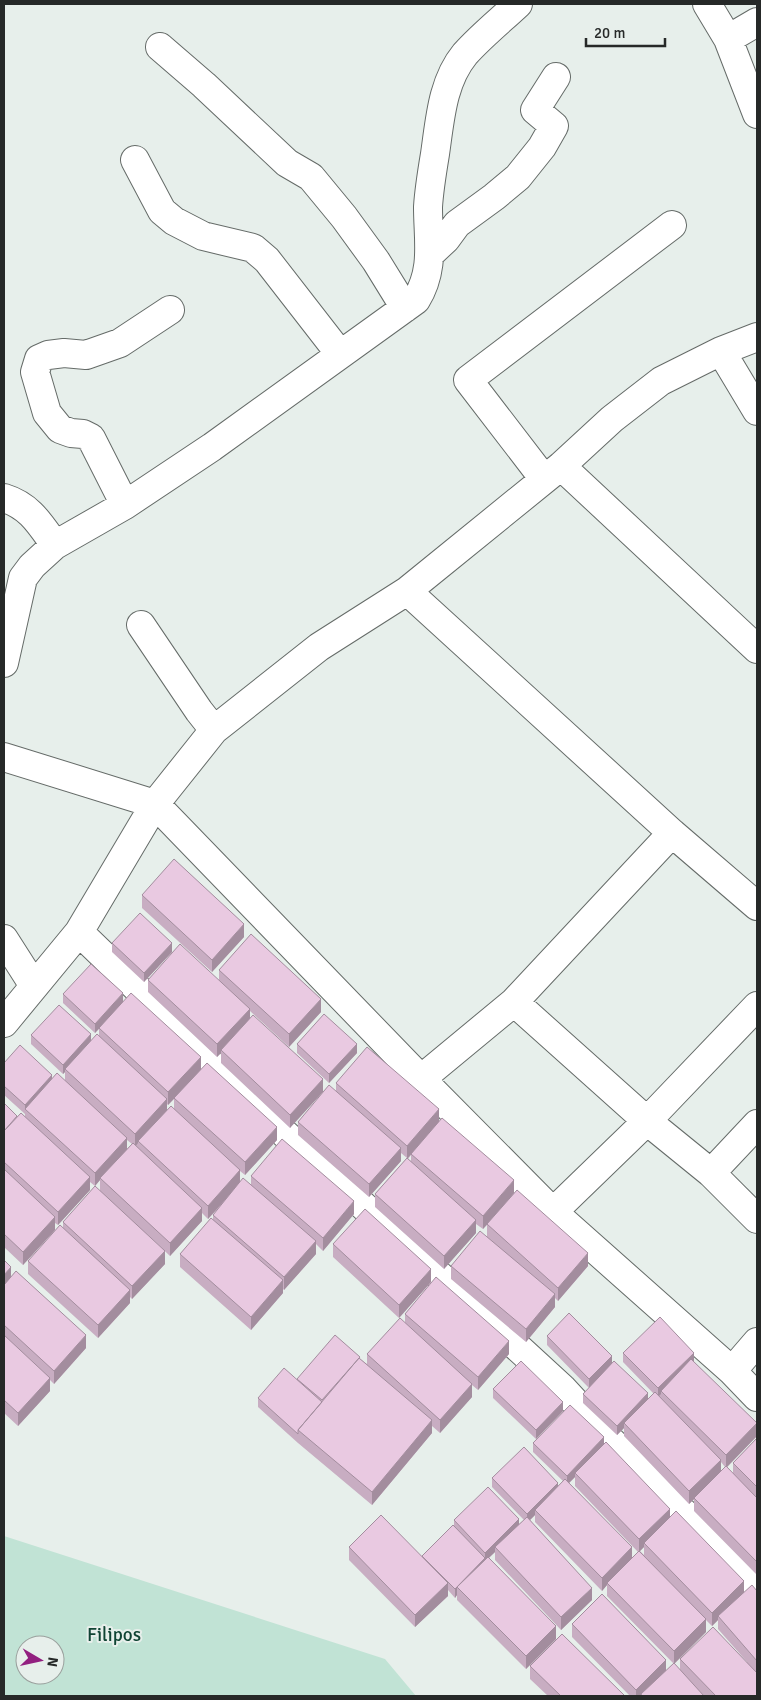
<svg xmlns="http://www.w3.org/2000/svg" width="761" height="1700" viewBox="0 0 761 1700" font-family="Signika,sans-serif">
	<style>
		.green { fill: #c1e3d5; fill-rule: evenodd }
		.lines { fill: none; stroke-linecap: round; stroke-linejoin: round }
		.minor-casing { stroke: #656b68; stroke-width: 30 }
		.minor { stroke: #fff; stroke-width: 28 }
		.wall { fill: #c8adc2; fill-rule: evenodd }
		.shaded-wall { fill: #a38d9e }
		.building { fill: #e9c9e1; stroke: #a38d9e }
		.labels { text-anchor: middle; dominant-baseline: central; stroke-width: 4; stroke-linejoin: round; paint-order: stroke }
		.park-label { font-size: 19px; fill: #104434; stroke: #e7efeb }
	</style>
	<rect width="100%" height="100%" fill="#e7efeb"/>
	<path class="green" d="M4,1536l381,123 31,37h-412zM25,1645h30v30h-30z"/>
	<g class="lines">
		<g class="minor-casing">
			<path id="minor" d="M707,4l21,35 29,75
				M728,39l29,-17
				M160,47l44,38 83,78 24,14 33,40 32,44 29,47
				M135,160l27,51 12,10 29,15 50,12 14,12 73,94
				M430,254l16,-15 11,-15 37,-27 24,-20 24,-30 12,-21 -19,-16 21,-33
				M721,351l36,60
				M561,466l196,183
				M544,479l-76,-99 204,-155
				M4,498c26,8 36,26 51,47
				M125,505l-34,-67 -8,-4 -12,-1 -11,-4 -13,-16 -12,-41 4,-13 9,-4 16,-2 22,2 34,-12 50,-33
				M407,591l265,242 85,73
				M141,625l58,86 15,19
				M4,663l19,-85 9,-12 23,-21 70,-40 87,-58 204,-147c19,-31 12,-59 12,-93 1,-17 4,-35 7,-53 5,-34 7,-72 30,-100 16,-18 36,-34 53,-50
				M4,757l151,47 266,275 132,133 179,159 25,26
				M79,932l58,56 54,57 69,66 302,277 48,52 147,145
				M4,939l30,47
				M514,1002l133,119 64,52 46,46
				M4,1023l75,-91 76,-128 59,-74 105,-83 88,-56 154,-125 51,-47 49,-38 60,-30 36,-14
				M421,1079l93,-77 158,-169
				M711,1173l46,-49
				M553,1212l94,-91 110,-115
				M732,1371l25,-29"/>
		</g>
		<use href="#minor" class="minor"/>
	</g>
	<path class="wall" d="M142,895l102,42 -32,35 -70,-64z
		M112,943l60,9 -28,30 -32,-30z
		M219,970l102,42 -32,35 -39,-36v7l73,61 -33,49 -69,-65v-10l-4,4 -69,-65v-12h71z
		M63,994l60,8 78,67 76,71 -32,35 -5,-4v11l11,3v-9l103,38 -31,37 -7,-7v10l-32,36 -1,-1v4l-32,37 -71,-63v-13l33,-35v-4l10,-12 -15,16 -6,-6v8l-32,35 -23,-22 18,30 -33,35 -2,-2v6l-32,35 -70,-64v-13l35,-34v-5l37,-31v-11l-5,6 -5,-4v8l-32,35 -3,-2v7l-32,35 -19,-18v-144l13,13h8v-2l-21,-19v-32l48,16 13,1v-8l-2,2 -32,-30v-9l60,6 8,-5v-7l-4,4 -32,-30zM174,1099v10l-7,1v-6l1,1zM127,1140l5,4 -5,5z
		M297,1044l60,9 -28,30 -32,-30z
		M336,1083l103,38 75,72 74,73 -30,35 -3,-3v9l-29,35 -75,-63v-13l36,-30v-11l-4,4 -7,-5v9l-32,36 -69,-62v-13l32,-36 -6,-5v8l-32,36 -71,-62v-13l38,-31zM411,1155v6l-3,-2z
		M333,1244l98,38 -32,36 -66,-61z
		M4,1260l7,17 75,71 -32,36 -4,-4v11l-32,35 -14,-13z
		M405,1314l104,40 -31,36 -6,-5v12l-32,36 -8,-7v7l-60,72 -74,-62 -40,-36v-9l39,-18v-1l63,-20 7,5v-10l38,-31z
		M547,1336l65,27 36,37 6,-6 -31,-32v-9l71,9 63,74 -30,31 6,7v-11l24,-25v137l-63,-64v-12l-5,5 -65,-68v-8l-7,7 -34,-32v-9l6,-6 -42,-43zM721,1462l4,5 -4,5z
		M493,1389l70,22 -27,28 -43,-41z
		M533,1443l71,1 66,73 74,75 13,-1v105h-127l-58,-59v-13l94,47 8,-7 -67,-68v-11l-5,6 -67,-69v-7l-5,5 62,80 -31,30 -66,-70v-8l-6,6 67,81 -30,30 -69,-69v-5l-2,3 -7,-8v6l-33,31 -66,-67v-13l73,10 32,-31v-6l65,4 5,-4 -32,-33v-9l66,8 5,-5 -30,-29zM575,1477v9l63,66 -6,6 -63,-75zM644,1547v8l-4,-4zM706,1620l6,6 6,-6v9l29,33 -67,-3v11l-6,-6 32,-32z
		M530,1666l95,30h-77l-18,-17z"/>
	<path class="shaded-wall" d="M244,924v13l-32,35v-12z
		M172,943v9l-28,30v-9z
		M123,993v9l-28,31v-9z
		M321,999v13l-32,35v-13z
		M250,1009v13l-29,28v3l-4,4v-13z
		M91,1034v9l-26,26v3l-2,2v-9z
		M357,1044v9l-28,30v-9z
		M201,1057v13l-33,35v-13z
		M52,1075v9l-27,25v5v-9z
		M323,1079v13l-33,36v-13z
		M167,1099v13l-29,29v2l-3,4v-13z
		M439,1109v13l-32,37v-13z
		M277,1127v13l-32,35v-13z
		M127,1138v13l-27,27v2l-5,6v-13z
		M401,1148v13l-32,36v-13z
		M240,1170v13l-32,36v-13z
		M90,1177v13l-32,35v-13z
		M514,1180v13l-31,36v-13z
		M354,1201v13l-31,37v-13z
		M202,1208v13l-32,35v-13z
		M55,1217v13l-32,35v-13z
		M476,1220v13l-32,36v-13z
		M316,1241v13l-32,36v-13z
		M165,1251v13l-33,35v-13z
		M588,1253v13l-30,35v-13z
		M11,1267v13l-7,8v-13z
		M431,1269v13l-32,36v-13z
		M283,1280v13l-32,37v-13z
		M130,1290v13l-32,35v-13z
		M555,1294v13l-29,35v-13z
		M86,1335v13l-32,36v-13z
		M509,1341v13l-31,36v-13z
		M694,1353v9l-33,29v3l-3,3v-9z
		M612,1356v9l-23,23v-9z
		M50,1378v13l-32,35v-13z
		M472,1384v13l-32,36v-13z
		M648,1393v9l-24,21v5l-7,7v-9z
		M563,1402v9l-27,28v-9z
		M432,1420v13l-60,72v-13z
		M757,1423v13l-31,32v-13z
		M604,1437v9l-29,27v4l-8,8v-9z
		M721,1460v13l-32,31v-13z
		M558,1483v9l-23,18v5l-8,8v-9z
		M670,1509v13l-26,21v4l-5,5v-13z
		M519,1519v9l-24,19v5l-38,35v8l-2,3v-9l30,-31v-5z
		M632,1547v13l-25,23v2l-5,6v-13z
		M744,1581v13l-26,22v4l-6,6v-13z
		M448,1583v13l-33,31v-12z
		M592,1588v12l-31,30v-13z
		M706,1619v13l-32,32v-13z
		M556,1626v13l-30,30v-13z
		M666,1660v13l-25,21v2h-5v-6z"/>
	<path class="building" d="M174,859l70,65 -32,36 -70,-65z
		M140,913l32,30 -28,30 -32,-30z
		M251,934l70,65 -32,35 -70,-64z
		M180,944l70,65 -33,35 -69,-64z
		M91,964l32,29 -28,31 -32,-30z
		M131,993l70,64 -33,35 -69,-64z
		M59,1005l32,29 -28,31 -32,-30z
		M324,1014l33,30 -28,30 -32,-30z
		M253,1015l70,64 -33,36 -69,-65z
		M97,1034l70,65 -32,35 -70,-65z
		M20,1045l32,30 -27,30 -21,-19v-23z
		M367,1047l72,62 -32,37 -71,-63z
		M207,1063l70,64 -32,35 -71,-64z
		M57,1073l70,65 -32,35 -70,-64z
		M329,1085l72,63 -32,36 -71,-62z
		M4,1103l13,13 -13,15z
		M171,1106l69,64 -32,36 -70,-65z
		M21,1113l69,64 -32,35 -54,-50v-31z
		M442,1118l72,62 -31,36 -72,-62z
		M282,1139l72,62 -31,37 -72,-62z
		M133,1143l69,65 -32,35 -70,-65z
		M407,1158l69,62 -32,36 -69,-62z
		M4,1169l51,48 -32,35 -19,-18z
		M243,1178l73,63 -32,36 -71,-62z
		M95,1186l70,65 -33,35 -69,-64z
		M517,1190l71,63 -30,35 -71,-64z
		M365,1209l66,60 -32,36 -66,-61z
		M211,1218l72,62 -32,37 -71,-63z
		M60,1225l70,65 -32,35 -70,-64z
		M480,1231l75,63 -29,35 -75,-63z
		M4,1260l7,7 -7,8z
		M16,1271l70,64 -32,36 -50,-46v-40z
		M436,1277l73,64 -31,36 -73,-63z
		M569,1313l43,43 -23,23 -42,-43z
		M660,1317l34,36 -36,35 -35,-35z
		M400,1318l72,66 -32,36 -73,-66z
		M4,1335l46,43 -32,35 -14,-13z
		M335,1335l25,22 -38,43 -25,-21z
		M359,1358l73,62 -60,72 -74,-62z
		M691,1359l66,64 -31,32 -65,-64z
		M521,1361l42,41 -27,28 -43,-41z
		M614,1361l34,32 -31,33 -34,-32z
		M284,1368l38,34 -24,28v4l-40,-36z
		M655,1392l66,68 -32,31 -65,-68z
		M570,1405l34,32 -37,39 -34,-33z
		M757,1438v49l-24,-24z
		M606,1442l64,67 -31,30 -64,-66z
		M524,1447l34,36 -31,31 -35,-36z
		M726,1466l31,32v64l-63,-64z
		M565,1479l67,68 -30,31 -67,-68z
		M488,1487l31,32 -34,34 -31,-33z
		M676,1511l68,70 -32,32 -68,-70z
		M381,1515l67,68 -33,32 -66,-68z
		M527,1517l65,71 -31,29 -66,-70z
		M453,1525l32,33 -30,31 -33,-33z
		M639,1551l67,68 -32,32 -67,-68z
		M488,1557l68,69 -30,30 -69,-69z
		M752,1585l5,6v70l-39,-45z
		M602,1594l64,66 -30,30 -64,-66z
		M713,1627l44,46v23h-41l-36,-37z
		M562,1634l63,62h-64l-31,-30z
		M674,1663l30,33h-62l-1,-2z"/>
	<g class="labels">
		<g class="park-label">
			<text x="114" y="1635">Filipos</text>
		</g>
	</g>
	<rect width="761" height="1700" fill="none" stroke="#262928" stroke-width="10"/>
	<g transform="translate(40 1660) rotate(99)"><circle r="24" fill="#e7efeb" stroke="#9aa09d"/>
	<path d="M0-4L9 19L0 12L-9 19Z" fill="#922080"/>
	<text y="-8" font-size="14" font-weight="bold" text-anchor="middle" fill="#262928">N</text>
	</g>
	<path d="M586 38v8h79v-8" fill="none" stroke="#262928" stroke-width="2.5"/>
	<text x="594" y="38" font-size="15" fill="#262928" stroke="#e7efeb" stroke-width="4" paint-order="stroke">20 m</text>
</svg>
